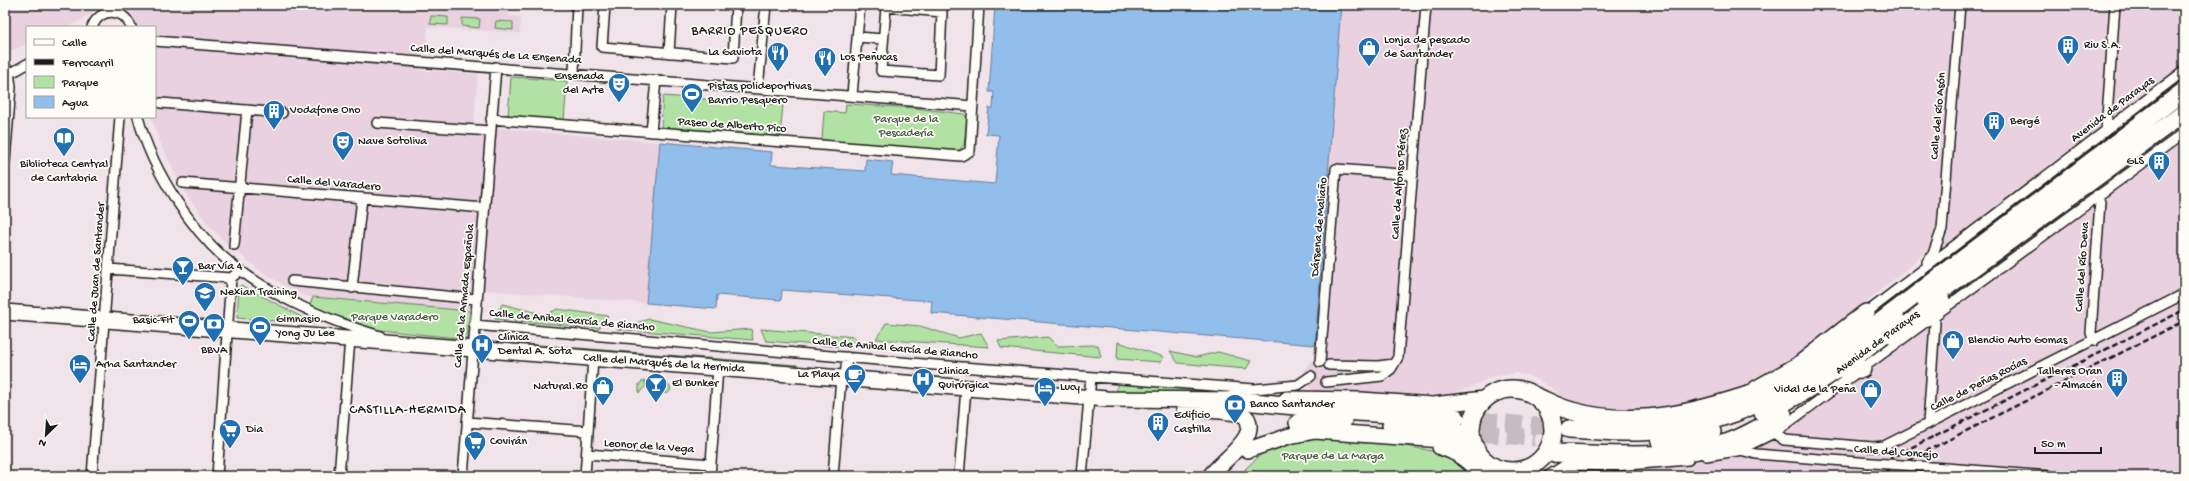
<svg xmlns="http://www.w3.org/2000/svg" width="2189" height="481" viewBox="0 0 2189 481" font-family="'Gochi Hand',sans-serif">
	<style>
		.built { fill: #e9d1e0 }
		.green { fill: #b1e2a3; stroke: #667f60 }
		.water { fill: #92beec; stroke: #637d99 }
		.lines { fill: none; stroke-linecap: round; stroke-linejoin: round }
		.highway-tunnel { stroke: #c6bbc1; stroke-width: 17; stroke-dasharray: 17 8; stroke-linecap: butt }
		.street-casing { stroke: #1c1c1c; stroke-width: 12 }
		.primary-casing { stroke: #1c1c1c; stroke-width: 18 }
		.highway-casing { stroke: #1c1c1c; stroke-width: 20 }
		.street { stroke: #fdfcf7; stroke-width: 9 }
		.primary { stroke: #fdfcf7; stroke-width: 15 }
		.highway { stroke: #fdfcf7; stroke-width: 17 }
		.rail { stroke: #1c1c1c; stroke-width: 2.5; stroke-dasharray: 6 3; stroke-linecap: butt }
		.street-bridge-casing { stroke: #1c1c1c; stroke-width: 12; stroke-linecap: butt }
		.street-bridge { stroke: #fdfcf7; stroke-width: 9 }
		.labels { text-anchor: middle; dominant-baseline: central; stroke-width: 3.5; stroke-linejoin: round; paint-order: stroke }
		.poi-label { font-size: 12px; fill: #1c1c1c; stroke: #fdfcf7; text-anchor: start }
		.street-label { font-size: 12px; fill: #1c1c1c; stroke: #fdfcf7 }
		.park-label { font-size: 12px; fill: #495744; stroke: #fdfcf7 }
		.neighbourhood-label { font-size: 13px; letter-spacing: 1px; fill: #1c1c1c; stroke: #fdfcf7 }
	</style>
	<rect width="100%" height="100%" fill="#f1e3ea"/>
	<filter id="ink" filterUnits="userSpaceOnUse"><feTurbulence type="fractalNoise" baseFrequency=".025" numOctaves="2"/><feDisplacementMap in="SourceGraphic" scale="8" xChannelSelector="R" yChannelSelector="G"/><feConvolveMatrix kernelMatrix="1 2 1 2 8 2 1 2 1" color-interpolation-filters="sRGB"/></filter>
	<g filter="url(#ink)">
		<path class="built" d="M5,5h98l-34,22h-42v17l-22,9z
			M123,5h387l-1,11 12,1 -1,16 -92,-6 -2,20h-5l-2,23 59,4 -4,48 32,7 154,13 -14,161 -163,-13 -2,22 -173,-15 -23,-11 -27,-17 -33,-27 -17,-18 -24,-32 -22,-46 -11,-29h4v-90h-22z
			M1341,5h843v75l-248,187 -10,-17 -4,6 -99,82 -66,43 -22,9 -48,13 -46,6 -35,-1 -17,-2 -26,-9 -19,-14 -17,-8 -11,-2 -25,4 -22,11 -23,7 -131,-3 -14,-13 6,-13 9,-9 2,-12h-3z
			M2184,123v353h-646l26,-16 58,2 167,-44z"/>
		<path class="green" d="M431,16l17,1v8l-18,-1z
			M462,18l18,1 -1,9 -17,-2z
			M496,21l17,1v8l-18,-2z
			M511,77l56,4 -3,40 -56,-5z
			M663,96l120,9 -3,31 -119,-9z
			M846,104l69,4 49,6 3,4 -3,27 -6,6h-7l-129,-11 2,-29 21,2z
			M241,285l74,39 -78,-6 2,-31z
			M313,297l157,14 -3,28 -88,-9 -70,-23z
			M502,304l44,11 11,-6 51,7 -9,12 -104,-9z
			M649,319l62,13 40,-3 2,11 -136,-11z
			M886,323l34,3 39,12 22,-5 8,14 -113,-8z
			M761,329l94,8 1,11 -90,-7z
			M1048,337l9,9 41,-1 3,12 -100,-9 -3,-7z
			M1118,342l46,15 -3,5 -44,-3z
			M526,344l271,21v3l-271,-21z
			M1170,351l27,6 21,-5 33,9 -5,8 -68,-6z
			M866,372l212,16v3l-212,-17z
			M644,380l2,6 -7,7v-9z
			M1117,384l133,9 -1,3 -63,-4 -69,1z
			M661.5 389a4.5 4.5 0 1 1 9 0a4.5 4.5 0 1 1-9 0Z
			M1325,438l70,6 48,9 9,5 22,18h-226l-3,-7 21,-19 39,-11z"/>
		<path class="water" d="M995,5h346l-26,340 -384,-32 1,-12 -150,-11 -1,10 -64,-5 -1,14 -70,-6 14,-161 112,10 -1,13h2l92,6 1,-12 27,3 -2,13 104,9 4,-49 -13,-1 3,-26h4l1,-16h-5z"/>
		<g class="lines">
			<path class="highway-tunnel" d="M1456,418l113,11
				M1457,431l78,7"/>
			<g class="street-casing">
				<path id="street" d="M605,5l-3,42 131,11 3,-53
					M886,7l56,5 -3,63 -58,-4z
					M92,27c8,-19 31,-20 39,0
					M858,37l25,2
					M155,41l818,65
					M669,53l3,-48
					M5,71c8,3 15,-3 22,-7
					M574,73l3,-68
					M758,88l8,-83
					M852,95l8,-90
					M161,103l121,10
					M138,117c14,54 57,122 103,154 42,31 89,50 139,65
					M491,119l470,37 9,-5 9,-146
					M377,123l113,8
					M2106,130l9,-125
					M651,132l5,-52
					M5,161l6,-74 -2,-15
					M183,183l301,25
					M234,245l13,-135
					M1927,262l6,-8 9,-25 18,-224
					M109,269l122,9 5,-4
					M292,281l184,18
					M352,288l10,-90
					M1866,313l318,-242
					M474,325l461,40 319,24 44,-4 13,-9
					M2094,341l-3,-8 9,-131 -3,-7
					M1320,362l16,-193 77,6
					M1329,365l49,1 16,-2
					M845,378l2,-21
					M1326,382l56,-6 9,-7 7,-12 28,-352
					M467,422l121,9
					M1928,424l7,-101 -2,-5
					M1774,433l10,7 89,7 11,-1 300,-152
					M1740,450l16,4 88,7
					M587,454l124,10
					M1706,456l31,-5 37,-18 410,-300
					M1946,468l104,8
					M92,476l28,-359
					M217,476l14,-198
					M339,476l11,-137
					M463,476l33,-409
					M585,476l8,-117
					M710,476l8,-108
					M833,476l8,-98
					M959,476l7,-88
					M1082,476l9,-99
					M1548,476l17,-11 51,1 72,-6"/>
			</g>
			<g class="primary-casing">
				<path id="primary" d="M5,312l1102,87 136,1
					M1287,399l74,1 72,5 51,-6
					M1184,409c13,1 49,1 59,6 8,4 7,15 3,22 -8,14 -25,26 -36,39
					M1440,447c18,5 30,15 42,29
					M1248,450l41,-14 26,-5 128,9 32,8"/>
			</g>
			<g class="highway-casing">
				<path id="highway" d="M1926,302l258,-189
					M1893,335l48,-35
					M1845,370l17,-1
					M1471 430a41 41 0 1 1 82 0a41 41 0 1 1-82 0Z
					M1757,389l41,-23 68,-53
					M1535,396c12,5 24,12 37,15 67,19 134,-1 197,-23
					M1232,400l126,12 98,6
					M1763,413c50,-22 92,-57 136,-90
					M1298,423l11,-2h34
					M1391,425l66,6
					M1569,429c27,1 56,5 83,2 61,-5 105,-24 157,-55l375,-285
					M1660,441l27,-2 25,-7
					M1547,453c59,0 125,9 182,-11 19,-7 37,-18 54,-28"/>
			</g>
			<use href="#street" class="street"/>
			<use href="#primary" class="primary"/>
			<use href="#highway" class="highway"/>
			<path class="rail" d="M1855,476l329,-166
				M1877,476l307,-155"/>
			<g class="street-bridge-casing">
				<path id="street-bridge" d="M1844,461l102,7"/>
			</g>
			<use href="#street-bridge" class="street-bridge"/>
		</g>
	</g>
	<defs>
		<g id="building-pin" transform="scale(1.15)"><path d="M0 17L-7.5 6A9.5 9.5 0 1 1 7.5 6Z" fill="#1f6fb2" stroke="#fdfcf7"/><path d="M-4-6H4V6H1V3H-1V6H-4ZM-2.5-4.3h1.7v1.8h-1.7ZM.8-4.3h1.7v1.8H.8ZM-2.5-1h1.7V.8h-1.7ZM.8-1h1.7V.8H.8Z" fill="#fff"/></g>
		<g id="shop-pin" transform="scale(1.15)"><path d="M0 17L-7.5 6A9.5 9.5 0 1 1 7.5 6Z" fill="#1f6fb2" stroke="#fdfcf7"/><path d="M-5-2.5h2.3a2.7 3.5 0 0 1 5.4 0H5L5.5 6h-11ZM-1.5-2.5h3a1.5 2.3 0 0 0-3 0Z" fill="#fff"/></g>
		<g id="restaurant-pin" transform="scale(1.15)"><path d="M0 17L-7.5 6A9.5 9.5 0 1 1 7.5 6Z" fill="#1f6fb2" stroke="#fdfcf7"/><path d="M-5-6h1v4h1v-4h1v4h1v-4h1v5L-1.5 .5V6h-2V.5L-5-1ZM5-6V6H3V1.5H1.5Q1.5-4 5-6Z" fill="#fff"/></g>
		<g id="theatre-pin" transform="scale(1.15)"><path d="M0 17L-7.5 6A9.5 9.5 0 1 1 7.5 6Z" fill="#1f6fb2" stroke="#fdfcf7"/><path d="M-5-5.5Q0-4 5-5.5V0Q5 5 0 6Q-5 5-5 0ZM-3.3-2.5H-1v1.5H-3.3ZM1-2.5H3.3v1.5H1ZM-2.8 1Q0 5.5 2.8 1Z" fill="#fff"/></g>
		<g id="stadium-pin" transform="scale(1.15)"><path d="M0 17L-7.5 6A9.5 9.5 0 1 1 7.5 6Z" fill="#1f6fb2" stroke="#fdfcf7"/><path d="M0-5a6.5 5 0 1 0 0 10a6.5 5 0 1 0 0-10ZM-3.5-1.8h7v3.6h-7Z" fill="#fff"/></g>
		<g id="library-pin" transform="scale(1.15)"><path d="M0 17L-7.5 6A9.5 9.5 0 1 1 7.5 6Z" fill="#1f6fb2" stroke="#fdfcf7"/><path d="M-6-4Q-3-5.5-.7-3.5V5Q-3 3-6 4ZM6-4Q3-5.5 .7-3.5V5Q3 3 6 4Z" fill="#fff"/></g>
		<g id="bar-pin" transform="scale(1.15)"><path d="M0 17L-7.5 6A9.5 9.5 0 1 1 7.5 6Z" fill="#1f6fb2" stroke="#fdfcf7"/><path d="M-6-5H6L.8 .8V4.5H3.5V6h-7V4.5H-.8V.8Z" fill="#fff"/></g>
		<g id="school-pin" transform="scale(1.15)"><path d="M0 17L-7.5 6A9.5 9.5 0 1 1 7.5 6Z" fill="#1f6fb2" stroke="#fdfcf7"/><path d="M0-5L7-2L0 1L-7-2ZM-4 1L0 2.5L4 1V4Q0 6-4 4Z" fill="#fff"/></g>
		<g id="bank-pin" transform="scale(1.15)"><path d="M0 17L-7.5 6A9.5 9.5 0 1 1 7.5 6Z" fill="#1f6fb2" stroke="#fdfcf7"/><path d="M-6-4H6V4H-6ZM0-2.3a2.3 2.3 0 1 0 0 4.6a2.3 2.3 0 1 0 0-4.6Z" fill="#fff"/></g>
		<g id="hospital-pin" transform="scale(1.15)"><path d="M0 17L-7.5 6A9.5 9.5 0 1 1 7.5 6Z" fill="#1f6fb2" stroke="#fdfcf7"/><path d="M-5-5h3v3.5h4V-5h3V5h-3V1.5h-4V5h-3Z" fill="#fff"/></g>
		<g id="hotel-pin" transform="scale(1.15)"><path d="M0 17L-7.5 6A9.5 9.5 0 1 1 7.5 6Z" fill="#1f6fb2" stroke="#fdfcf7"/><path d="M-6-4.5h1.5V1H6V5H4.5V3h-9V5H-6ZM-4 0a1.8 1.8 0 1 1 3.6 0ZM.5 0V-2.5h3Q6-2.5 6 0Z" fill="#fff"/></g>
		<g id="cafe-pin" transform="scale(1.15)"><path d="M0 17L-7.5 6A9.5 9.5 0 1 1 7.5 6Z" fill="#1f6fb2" stroke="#fdfcf7"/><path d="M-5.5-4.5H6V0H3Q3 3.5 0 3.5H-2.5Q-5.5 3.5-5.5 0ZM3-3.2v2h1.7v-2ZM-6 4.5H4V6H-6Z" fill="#fff"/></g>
		<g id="supermarket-pin" transform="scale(1.15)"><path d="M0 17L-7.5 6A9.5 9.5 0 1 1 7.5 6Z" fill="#1f6fb2" stroke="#fdfcf7"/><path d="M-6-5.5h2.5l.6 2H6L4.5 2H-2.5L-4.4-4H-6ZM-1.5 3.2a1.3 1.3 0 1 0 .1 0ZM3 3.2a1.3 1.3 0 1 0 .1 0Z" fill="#fff"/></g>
	</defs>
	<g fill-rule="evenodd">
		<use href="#building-pin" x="2068" y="46"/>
		<use href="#shop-pin" x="1369" y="48"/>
		<use href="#restaurant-pin" x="778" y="53"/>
		<use href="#restaurant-pin" x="825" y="58"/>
		<use href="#theatre-pin" x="619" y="84"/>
		<use href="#stadium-pin" x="692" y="94"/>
		<use href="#building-pin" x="274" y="111"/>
		<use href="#building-pin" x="1994" y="122"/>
		<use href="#library-pin" x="64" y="138"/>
		<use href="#theatre-pin" x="343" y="142"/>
		<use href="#building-pin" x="2159" y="162"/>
		<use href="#bar-pin" x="183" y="267"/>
		<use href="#school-pin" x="205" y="293"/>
		<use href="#stadium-pin" x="189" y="321"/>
		<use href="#bank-pin" x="214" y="324"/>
		<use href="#stadium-pin" x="260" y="327"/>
		<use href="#shop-pin" x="1953" y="341"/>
		<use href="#hospital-pin" x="482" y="345"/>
		<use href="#hotel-pin" x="80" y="365"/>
		<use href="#cafe-pin" x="855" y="375"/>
		<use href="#hospital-pin" x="923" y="379"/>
		<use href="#building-pin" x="2117" y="379"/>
		<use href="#bar-pin" x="656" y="384"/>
		<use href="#shop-pin" x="603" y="387"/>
		<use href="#hotel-pin" x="1045" y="388"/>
		<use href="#shop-pin" x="1871" y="390"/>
		<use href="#bank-pin" x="1235" y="405"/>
		<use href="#building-pin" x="1158" y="423"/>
		<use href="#supermarket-pin" x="230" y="430"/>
		<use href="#supermarket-pin" x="475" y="442"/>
	</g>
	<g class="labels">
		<g class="poi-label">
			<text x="1384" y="41">Lonja de pescado<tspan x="1384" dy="14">de Santander</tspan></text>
			<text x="2084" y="46">Riu S.A.</text>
			<text x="762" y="53" text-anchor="end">La Gaviota</text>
			<text x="840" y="58">Los Peñucas</text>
			<text x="604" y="77" text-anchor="end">Ensenada<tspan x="604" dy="14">del Arte</tspan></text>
			<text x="708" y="87">Pistas polideportivas<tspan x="708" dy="14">Barrio Pesquero</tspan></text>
			<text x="290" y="111">Vodafone Ono</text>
			<text x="2010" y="122">Bergé</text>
			<text x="358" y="142">Nave Sotoliva</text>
			<text x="2144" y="162" text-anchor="end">GLS</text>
			<text x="64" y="165" text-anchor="middle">Biblioteca Central<tspan x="64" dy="14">de Cantabria</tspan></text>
			<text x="198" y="267">Bar Vía 4</text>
			<text x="220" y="293">Nexian Training</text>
			<text x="276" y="320">Gimnasio<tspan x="276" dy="14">Yong Ju Lee</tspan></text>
			<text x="174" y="321" text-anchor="end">Basic-Fit</text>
			<text x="498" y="338">Clínica<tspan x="498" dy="14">Dental A. Sota</tspan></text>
			<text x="1968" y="341">Blendio Auto Gomas</text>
			<text x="214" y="351" text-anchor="middle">BBVA</text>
			<text x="96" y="365">Arha Santander</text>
			<text x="938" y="372">Clinica<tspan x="938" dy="14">Quirúrgica</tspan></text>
			<text x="2102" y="372" text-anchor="end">Talleres Oran<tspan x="2102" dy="14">- Almacén</tspan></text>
			<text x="840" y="375" text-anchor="end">La Playa</text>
			<text x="672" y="384">El Bunker</text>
			<text x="588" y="387" text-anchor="end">Natural.Ro</text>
			<text x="1060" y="388">Lucy</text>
			<text x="1856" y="390" text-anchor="end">Vidal de la Peña</text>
			<text x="1250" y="405">Banco Santander</text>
			<text x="1174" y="416">Edificio<tspan x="1174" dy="14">Castilla</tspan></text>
			<text x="246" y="430">Dia</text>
			<text x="490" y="442">Covirán</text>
		</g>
		<g class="street-label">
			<text transform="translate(496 55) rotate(4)">Calle del Marqués de La Ensenada</text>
			<text transform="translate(2113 110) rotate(-37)">Avenida de Parayas</text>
			<text transform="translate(1939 116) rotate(-85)">Calle del Río Asón</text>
			<text transform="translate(732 126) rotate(4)">Paseo de Alberto Pico</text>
			<text transform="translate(334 184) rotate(5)">Calle del Varadero</text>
			<text transform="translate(1400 184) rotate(-86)">Calle de Alfonso Pérez</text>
			<text transform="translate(1320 227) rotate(-85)">Dársena de Maliaño</text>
			<text transform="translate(2083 267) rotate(-86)">Calle del Río Deva</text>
			<text transform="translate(97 272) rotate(-86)">Calle de Juan de Santander</text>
			<text transform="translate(465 296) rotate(-85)">Calle de la Armada Española</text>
			<text transform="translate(572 321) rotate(5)">Calle de Anibal García de Riancho</text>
			<text transform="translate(1878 343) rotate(-36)">Avenida de Parayas</text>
			<text transform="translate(895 349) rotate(5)">Calle de Anibal García de Riancho</text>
			<text transform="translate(664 364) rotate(4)">Calle del Marqués de la Hermida</text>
			<text transform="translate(1979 385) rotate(-27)">Calle de Peñas Rocías</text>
			<text transform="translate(649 447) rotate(4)">Leonor de la Vega</text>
			<text transform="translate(1896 453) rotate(4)">Calle del Concejo</text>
		</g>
		<g class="park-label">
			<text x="906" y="120">Parque de la<tspan x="906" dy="14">Pescadería</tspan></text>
			<text x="395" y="318">Parque Varadero</text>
			<text x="1333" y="457">Parque de La Marga</text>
		</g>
		<g class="neighbourhood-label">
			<text x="750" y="31">BARRIO PESQUERO</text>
			<text x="408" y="410">CASTILLA-HERMIDA</text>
		</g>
	</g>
	<rect width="2189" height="481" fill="none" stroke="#fdfcf7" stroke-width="20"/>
	<rect x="10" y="10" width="2169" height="461" fill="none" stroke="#1c1c1c" stroke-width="1.5" filter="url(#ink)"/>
	<rect x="26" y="26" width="130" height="92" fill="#fdfcf7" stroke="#a3a29f"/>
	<rect x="34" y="39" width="20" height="6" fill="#fdfcf7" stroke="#a3a29f"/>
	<text x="62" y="46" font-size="12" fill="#1c1c1c">Calle</text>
	<rect x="34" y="59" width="20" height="6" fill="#1c1c1c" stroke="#a3a29f"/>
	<text x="62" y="66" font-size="12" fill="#1c1c1c">Ferrocarril</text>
	<rect x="34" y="76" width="20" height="12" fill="#b1e2a3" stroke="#a3a29f"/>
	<text x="62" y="86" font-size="12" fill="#1c1c1c">Parque</text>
	<rect x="34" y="96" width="20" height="12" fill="#92beec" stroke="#a3a29f"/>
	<text x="62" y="106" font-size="12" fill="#1c1c1c">Agua</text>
	<g transform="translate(46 435) rotate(205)" stroke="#fdfcf7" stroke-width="3" paint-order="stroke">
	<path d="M0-3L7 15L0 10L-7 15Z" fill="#1c1c1c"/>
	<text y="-6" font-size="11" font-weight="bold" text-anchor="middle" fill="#1c1c1c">N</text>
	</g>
	<path d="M2035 447v6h66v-6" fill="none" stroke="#1c1c1c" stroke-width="2"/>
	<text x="2041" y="447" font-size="12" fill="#1c1c1c" stroke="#fdfcf7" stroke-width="3" paint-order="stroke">50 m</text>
</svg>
